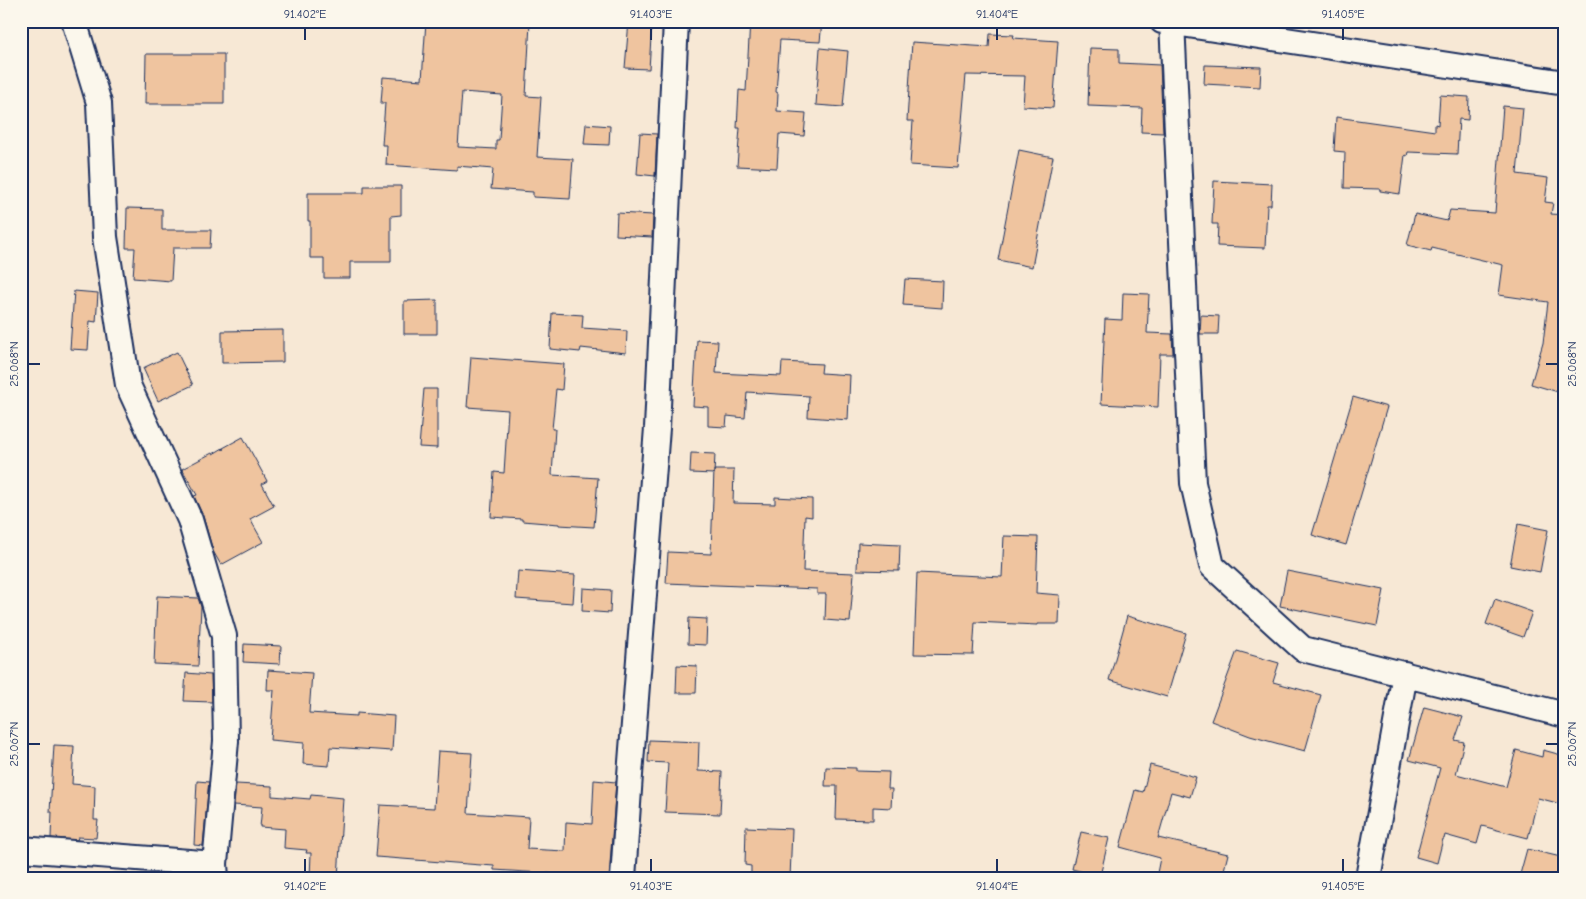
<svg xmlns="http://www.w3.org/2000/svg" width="1586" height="899" viewBox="0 0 1586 899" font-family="'Comic Neue',sans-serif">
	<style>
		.building { fill: #efc49f; stroke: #1b2f5e; fill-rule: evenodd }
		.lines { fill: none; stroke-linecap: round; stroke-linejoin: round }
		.street-casing { stroke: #1b2f5e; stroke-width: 28 }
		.street { stroke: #fbf7ec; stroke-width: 24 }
		.ticks { fill: none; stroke: #1b2f5e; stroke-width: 2 }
		.neatline { fill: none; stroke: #1b2f5e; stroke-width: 2 }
		.ticks-label { font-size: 12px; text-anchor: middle; fill: #1b2f5e }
	</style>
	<rect width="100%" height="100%" fill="#f7e8d5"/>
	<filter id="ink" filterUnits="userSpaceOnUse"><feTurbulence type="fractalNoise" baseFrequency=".02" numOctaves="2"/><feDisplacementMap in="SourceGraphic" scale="10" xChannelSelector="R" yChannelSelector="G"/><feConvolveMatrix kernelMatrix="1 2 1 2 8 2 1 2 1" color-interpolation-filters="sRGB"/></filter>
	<g filter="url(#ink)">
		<path class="building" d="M426,21h83l21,2 -4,73 15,1 -4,60 36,2 -3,40 -37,-2v-5l-42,-3 2,-20 -36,-3v4l-71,-5 1,-20h-5l3,-42h-4l2,-26 39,3zM462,92l40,3 -3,45h-3v9l-38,-2z
			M629,21h23l-3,48 -24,-1z
			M750,21h72l-2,21 -40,-2 -4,52 2,1 -1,18 29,2 -2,23 -25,-2 -2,34 -40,-2 3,-38h-3l2,-38 7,1z
			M990,34l24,1 -1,3 45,3 -5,67 -30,-2 2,-30 -59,-1 -8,93 -48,-3 3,-44h-6l5,-79 77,5z
			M820,48l28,3 -5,56 -27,-2z
			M1090,48l29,1v14l41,2 3,68 -22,-1 1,-24 -54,-2z
			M146,54h78v50h-79z
			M1205,65l56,2 -1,20 -56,-3z
			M1440,95l29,2 -1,23 -9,-1 -2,35 -49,-2 -1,4 -2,-1 -5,39 -20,-3v-2l-36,-1 1,-36 -11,-1 2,-34 99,14v-7l3,1z
			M1503,106l20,2 -6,66 31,4 -3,24 8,1 -2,11 14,1v179l-34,-10 12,-41 5,-41 -49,-7 4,-30 -71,-17 -1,3 -24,-6 8,-31 32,7 3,-11 45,3z
			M586,124l24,2 -1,19 -25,-1z
			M640,133l17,1 -2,42 -18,-2z
			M1019,150l34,7 -21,110 -34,-7z
			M1214,181l58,3 -1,21h-4l-2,43 -48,-2 1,-22h-6z
			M364,186h37v29l-10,1v46h-41v16h-26v-20h-14v-37h-2v-28h56z
			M127,208l35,1v21h49l-1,18h-37l-2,33 -38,-3 2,-30h-9z
			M617,213l36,2 -1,22 -36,-2z
			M905,279l38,2 -1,27 -39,-3z
			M74,291l24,2 -2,29 -6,-1 -2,29 -18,-1z
			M1123,293l26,1 -2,39 25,1 1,20h-13l-2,53 -57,-3 4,-85 17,1z
			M437,300v34h-33v-33z
			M552,313l31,2 -1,13 45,3 -1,22 -45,-5 -1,4 -30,-3z
			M1201,315l18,1 -1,18h-18z
			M283,330v32l-61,1v-32z
			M697,340l21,1 -2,32 65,3 1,-14 40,2 -1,9 29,2 -2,45 -40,-3 1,-21 -62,-4 -2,26 -18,-2 -1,11 -18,-1v-19l-15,-1z
			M177,352l16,33 -35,16 -15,-33z
			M471,357l93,7 -2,26 -6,-1 -4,40h3l-3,46 46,3 -4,49 -35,-2v-1l-37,-3v-2l-31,-2 3,-45 10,1 4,-63 -41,-3z
			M424,389h13v59l-18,-1z
			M1353,397l34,10 -41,138 -34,-10z
			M243,437l24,44 -5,3 12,22 -24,13 13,23 -42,23 -8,-14 -10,-35 -9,-20 3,-1 -15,-26 30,-16 1,1 10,-6v2v-2z
			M691,453l24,1 -1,20 -24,-1z
			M714,470h20l-1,33 42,1v-7l37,2v18l-7,-1 -2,55 51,2 -4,49 -25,-2 1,-26h-9v-5l-151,-6 2,-31 43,2z
			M1518,524l30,6 -8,42 -30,-6z
			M1004,536l34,1 -2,56 24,2 -1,29h-22v1l-62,-3 -2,33 -59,-1 3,-81 85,4z
			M858,543l42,2 -1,26 -42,-1z
			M518,571l57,4 -2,28 -57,-4z
			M1287,571l97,19 -7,36 -97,-20z
			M583,588l28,2 -1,23 -28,-2z
			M157,596l41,2 3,9 -3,59 -44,-2z
			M1495,599l37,13 -9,25 -37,-13z
			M1127,616l59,17 -19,64 -58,-17z
			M689,618l18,1 -1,26 -18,-1z
			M244,644l37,2 -1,18 -37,-2z
			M1237,651l42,12 -6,19 48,13 -16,56 -55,-15 -39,-15z
			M677,665l20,1 -1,27h-20z
			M268,670l44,3 -3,40 48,3v-3l37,3 -2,35 -62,-4 -1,19 -26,-2 1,-21 -34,-3 4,-50h-7z
			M186,673l25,2 1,27 -28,-1z
			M1424,707l39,10 -8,23 9,2 -8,32 50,13 10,-37 26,7 1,-7 22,6v49l-27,-7 -10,40 -46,-12 -5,18 -32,-9 -1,4h-1l-6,24 -21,-6 24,-89 -31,-8z
			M649,740l50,2 -1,29 24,1 -2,42 -55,-2 3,-49 -20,-1z
			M54,745l20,1 -2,38 23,2 -1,34h4l-2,18 -18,-1 -1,3 -26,-2 1,-26h-2z
			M438,751l34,2 -4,60 61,4 -2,32 38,2 1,-29 26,2 2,-44 22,2 -7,96h-34l1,-3 -82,-5v-4l-118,-9 4,-52 54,3z
			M1150,765l46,12 -6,20 -19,-5 -13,46 70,16 -6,24h-66l4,-20 -40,-11 15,-57 8,2z
			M826,767l30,1v3l33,1 -1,17h4l-1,19 -18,-1v13l-37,-1 1,-33h-12z
			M197,781l12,1 -6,64 -9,-1z
			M236,784l36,2v10l38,3 1,-4 32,3 -5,80h-28l1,-25h-5l1,-3 -23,-2 1,-19 -25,-2 2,-20 -28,-2z
			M746,827l46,2 -2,49h-39v-12l-6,-1z
			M1081,832l28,6 -9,38 -28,-7z
			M1527,849l38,9v20h-46z"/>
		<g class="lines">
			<g class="street-casing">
				<path id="street" d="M74,21l25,82 6,134 23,148 62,135 34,116 2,105 -11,123 1,14
					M1162,21l403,62
					M1172,21l21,462 19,83 91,83 262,66
					M21,849l194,15
					M623,878l7,-103 27,-347 19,-407
					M1368,878l37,-204"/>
			</g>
			<use href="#street" class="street"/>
		</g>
	</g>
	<path class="ticks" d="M305,28v12M651,28v12M997,28v12M1343,28v12M28,364h12M1546,364h12M28,744h12M1546,744h12M305,859v13M651,859v13M997,859v13M1343,859v13"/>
	<rect width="1586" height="899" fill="none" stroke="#fbf7ec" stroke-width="55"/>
	<rect x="28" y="28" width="1530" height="844" class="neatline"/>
	<g class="ticks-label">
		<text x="305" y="18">91.402°E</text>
		<text x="651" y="18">91.403°E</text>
		<text x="997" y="18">91.404°E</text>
		<text x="1343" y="18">91.405°E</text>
		<text transform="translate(14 364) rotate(-90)" y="4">25.068°N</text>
		<text transform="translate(1572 364) rotate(-90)" y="4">25.068°N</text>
		<text transform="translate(14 744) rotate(-90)" y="4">25.067°N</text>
		<text transform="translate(1572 744) rotate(-90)" y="4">25.067°N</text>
		<text x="305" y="890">91.402°E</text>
		<text x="651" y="890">91.403°E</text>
		<text x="997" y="890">91.404°E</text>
		<text x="1343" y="890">91.405°E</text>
	</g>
</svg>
